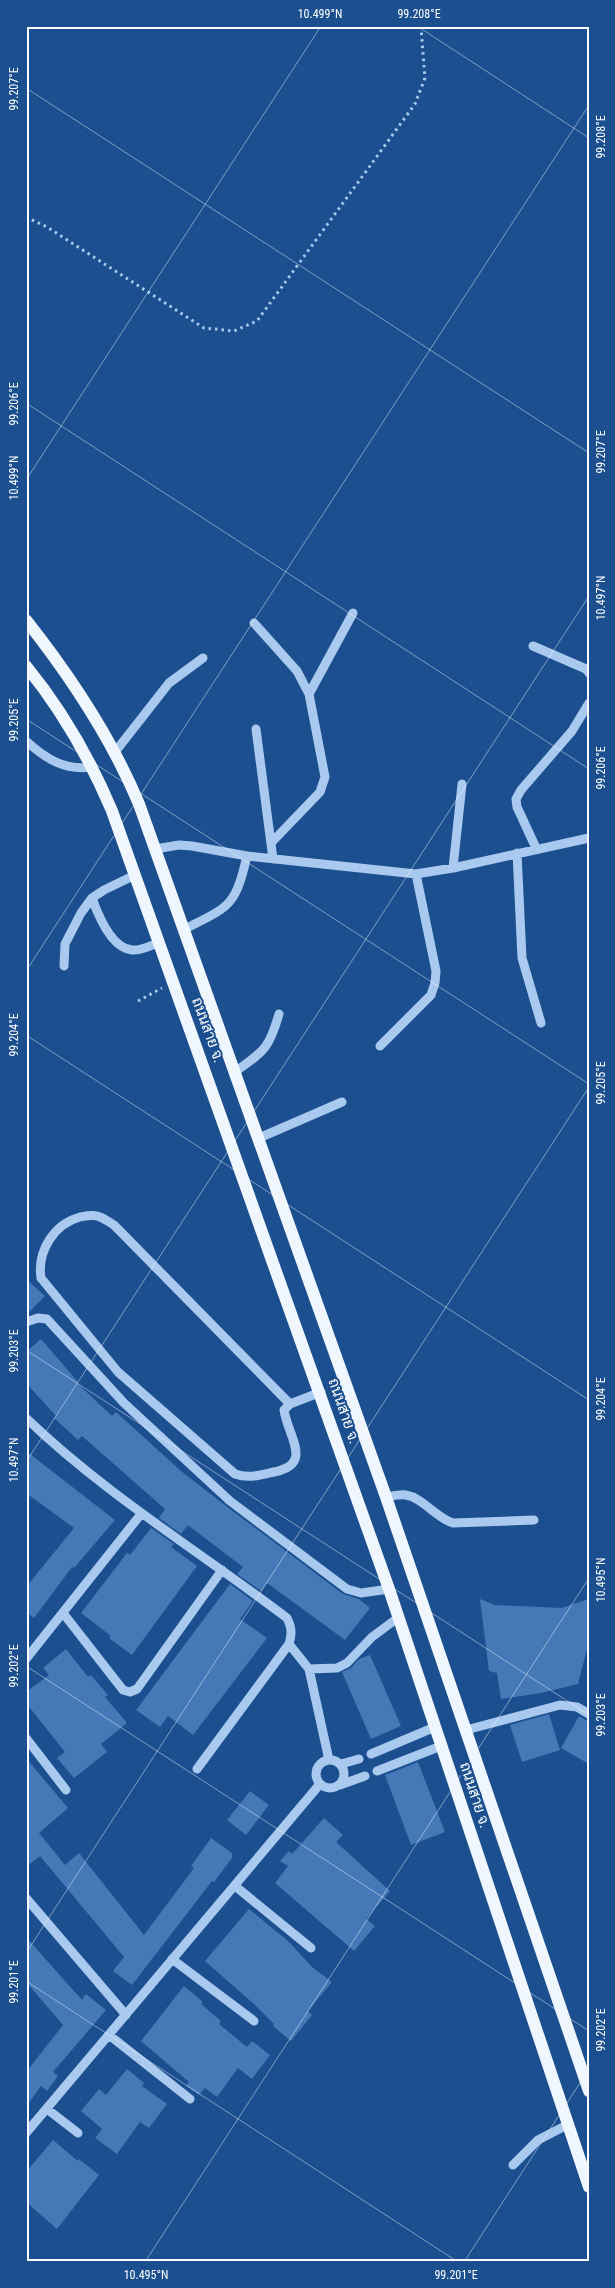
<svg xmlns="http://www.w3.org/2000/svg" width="615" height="2288" viewBox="0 0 615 2288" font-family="'Roboto Condensed',Sarabun,sans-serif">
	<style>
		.building { fill: #4478b7 }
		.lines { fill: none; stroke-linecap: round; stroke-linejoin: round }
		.path { stroke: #a9c9ee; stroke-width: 3; stroke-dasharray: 2.5 4; stroke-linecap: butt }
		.minor { stroke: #a9c9ee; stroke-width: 9 }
		.major { stroke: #f0f6ff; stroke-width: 12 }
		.ticks { fill: none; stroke: #fff; stroke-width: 1; stroke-opacity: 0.45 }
		.labels { text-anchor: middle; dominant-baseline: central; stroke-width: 4; stroke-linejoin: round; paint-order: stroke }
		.street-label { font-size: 15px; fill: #fff; stroke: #1b4f8f }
		.neatline { fill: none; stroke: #fff; stroke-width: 2 }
		.ticks-label { font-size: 12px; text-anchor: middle; fill: #fff }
	</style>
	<rect width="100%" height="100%" fill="#1b4f8f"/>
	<path class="building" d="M26,1279l19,17 -19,19z
		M41,1339l37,43 -1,1 35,33 4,-4 65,59 45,35 117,88 16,5 11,9 -25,32 -78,-57 -6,8 -24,-17 6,-7 -54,-41h-2l-6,8 -22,-16 6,-9 -83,-73 -4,4 -24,-22 2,-2 -30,-33v-31z
		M26,1451l89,69 -41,48 -2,-1 -38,51 -8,-6v-25l48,-59 -48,-35z
		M151,1528l23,16 -3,3 26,19 -65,89 -23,-17 2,-2 -30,-23 46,-60 3,2z
		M230,1584l23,17 -13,18 27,19 -74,97 -25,-19 -8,11 -24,-17z
		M480,1599l15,6 66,3 28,-9v42l-11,43 -37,9 -40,6 -4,-26 -8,-2z
		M66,1649l22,28 3,-2 17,20 -3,2 22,26 -26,21 6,8 -33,26 -17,-20 8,-6 -39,-49v-11l23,-17 -6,-7z
		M370,1655l31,71 -30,13 -29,-67 9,-4 8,-9z
		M549,1714l11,36 -38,12 -12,-37z
		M579,1716l10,6v42l-28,-16z
		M26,1758l42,50 -29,25 26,32 14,-12 65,82 50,-67 -3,-2 20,-28 21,15v5l-18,24 -2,-1 -80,104 -19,-14 11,-14 -84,-101 -14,11z
		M418,1762l27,70 -34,13 -26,-70z
		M250,1791l19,14 -23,30 -19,-15z
		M324,1818l19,17 -7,7 54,49 -24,28 9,7 -21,25 -79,-68 13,-17 -8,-5 9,-10 3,3z
		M249,1909l39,32 24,26 20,15 -24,29 4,4 -21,26 -18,-15 1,-2 -19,-19 -50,-44z
		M26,1937l56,63 4,-6 20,16 -53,62 5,4 -11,15 -6,-5 -15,21v-35l37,-47 -37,-43z
		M184,1986l19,16 -2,2 20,17 -2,3 28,23 5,-6 18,14 -18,24 -14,-11 -21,29 -12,-9 -6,7 -13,-9 3,-4 -48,-41z
		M127,2069l17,14 -2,3 25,18 -18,24 -9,-6 -23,32 -22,-16 7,-9 -21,-18 18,-22 7,6z
		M53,2140l25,21 1,-2 20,16 -42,54 -31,-27v-30z"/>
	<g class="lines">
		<path class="path" d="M26,217l21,10 157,101 30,3 23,-10 158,-217 10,-26 -4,-50
			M138,1001l24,-13"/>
		<path class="minor" d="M254,623l43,48 12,23 16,83 -5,15 -49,51
			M533,646l53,23 3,4
			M309,694l44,-81
			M256,729l17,130
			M26,741c20,18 39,30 66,26
			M115,752l54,-69 34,-25
			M536,848l-19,-41 -1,-8 5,-9 51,-59 17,-28
			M155,849l24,-4 13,1 55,10 169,18 37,-6 136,-30
			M517,853l5,105 19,65
			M453,868l9,-84
			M92,898c6,17 19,50 40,52 9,1 19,-5 27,-7
			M185,929c45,-23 50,-22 62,-73
			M64,966l1,-22 16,-31 11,-15 12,-8 31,-15
			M380,1046l51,-51 4,-12 1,-12 -20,-97
			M235,1072c29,-21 34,-23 44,-58
			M259,1138l83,-36
			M26,1322l12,-4 9,1 77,84 106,98 117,88 14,4 28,-4
			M290,1404l-176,-179c-5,-3 -9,-6 -14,-8 -6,-3 -14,-1 -20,0 -26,7 -43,34 -39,61l77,94 117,102c14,5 25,1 39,-2 40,-8 14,-35 10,-62l6,-6 31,-12
			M26,1418c79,76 174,134 261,200 5,10 5,16 2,26l-92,125
			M386,1497c6,-1 14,-3 20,-2 17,3 29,22 47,28l81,-3
			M63,1613l60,77 7,2 7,-3 85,-119
			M289,1644l20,25 20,91
			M26,1659l115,-145
			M309,1669l28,-1 10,-5 25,-26 27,-20
			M466,1730l94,-25 17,2 12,7
			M26,1738l40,52
			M371,1754l64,-27
			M316 1774a14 14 0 1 1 28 0a14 14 0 1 1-28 0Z
			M341,1764l18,-5
			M377,1771l64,-25
			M340,1785l25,-9
			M235,1886l76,62
			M26,1898l100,117
			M172,1959l82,62
			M109,2035l81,64
			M47,2109l31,24
			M26,2133l294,-349
			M513,2165l25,-25 29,-15"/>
		<path class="major" d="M26,620c45,57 85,117 113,184l247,693 203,594
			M26,666c36,44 64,93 86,145l277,778 200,598"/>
	</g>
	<path class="ticks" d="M417,26l172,112M26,88l563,365M26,403l563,366M26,480l295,-454M26,719l563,365M26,971l563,-866M26,1035l563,365M26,1350l563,365M26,1462l563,-866M26,1666l563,365M26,1953l563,-866M26,1981l432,281M145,2262l444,-684M464,2262l125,-193"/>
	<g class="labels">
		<g class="street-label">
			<text transform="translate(208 1030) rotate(70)">ถนนสาย จ.</text>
			<text transform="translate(344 1411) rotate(71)">ถนนสาย จ.</text>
			<text transform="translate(475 1795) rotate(72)">ถนนสาย จ.</text>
		</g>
	</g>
	<rect width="615" height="2288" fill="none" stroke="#1b4f8f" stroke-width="55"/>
	<rect x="28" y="28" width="560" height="2232" class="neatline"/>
	<g class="ticks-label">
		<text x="320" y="18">10.499°N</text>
		<text x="419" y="18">99.208°E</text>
		<text transform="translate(14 89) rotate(-90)" y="4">99.207°E</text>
		<text transform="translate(601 137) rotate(-90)" y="4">99.208°E</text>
		<text transform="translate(14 404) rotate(-90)" y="4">99.206°E</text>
		<text transform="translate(601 452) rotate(-90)" y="4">99.207°E</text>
		<text transform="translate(14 478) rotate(-90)" y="4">10.499°N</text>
		<text transform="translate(601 598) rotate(-90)" y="4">10.497°N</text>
		<text transform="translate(14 720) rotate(-90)" y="4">99.205°E</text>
		<text transform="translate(601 768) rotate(-90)" y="4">99.206°E</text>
		<text transform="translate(14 1035) rotate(-90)" y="4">99.204°E</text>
		<text transform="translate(601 1083) rotate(-90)" y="4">99.205°E</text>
		<text transform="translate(14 1351) rotate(-90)" y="4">99.203°E</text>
		<text transform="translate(601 1399) rotate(-90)" y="4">99.204°E</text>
		<text transform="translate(14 1460) rotate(-90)" y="4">10.497°N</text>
		<text transform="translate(601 1580) rotate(-90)" y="4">10.495°N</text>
		<text transform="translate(14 1666) rotate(-90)" y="4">99.202°E</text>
		<text transform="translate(601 1715) rotate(-90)" y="4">99.203°E</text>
		<text transform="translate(14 1982) rotate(-90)" y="4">99.201°E</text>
		<text transform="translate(601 2030) rotate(-90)" y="4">99.202°E</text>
		<text x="146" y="2279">10.495°N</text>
		<text x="456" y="2279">99.201°E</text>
	</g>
</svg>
